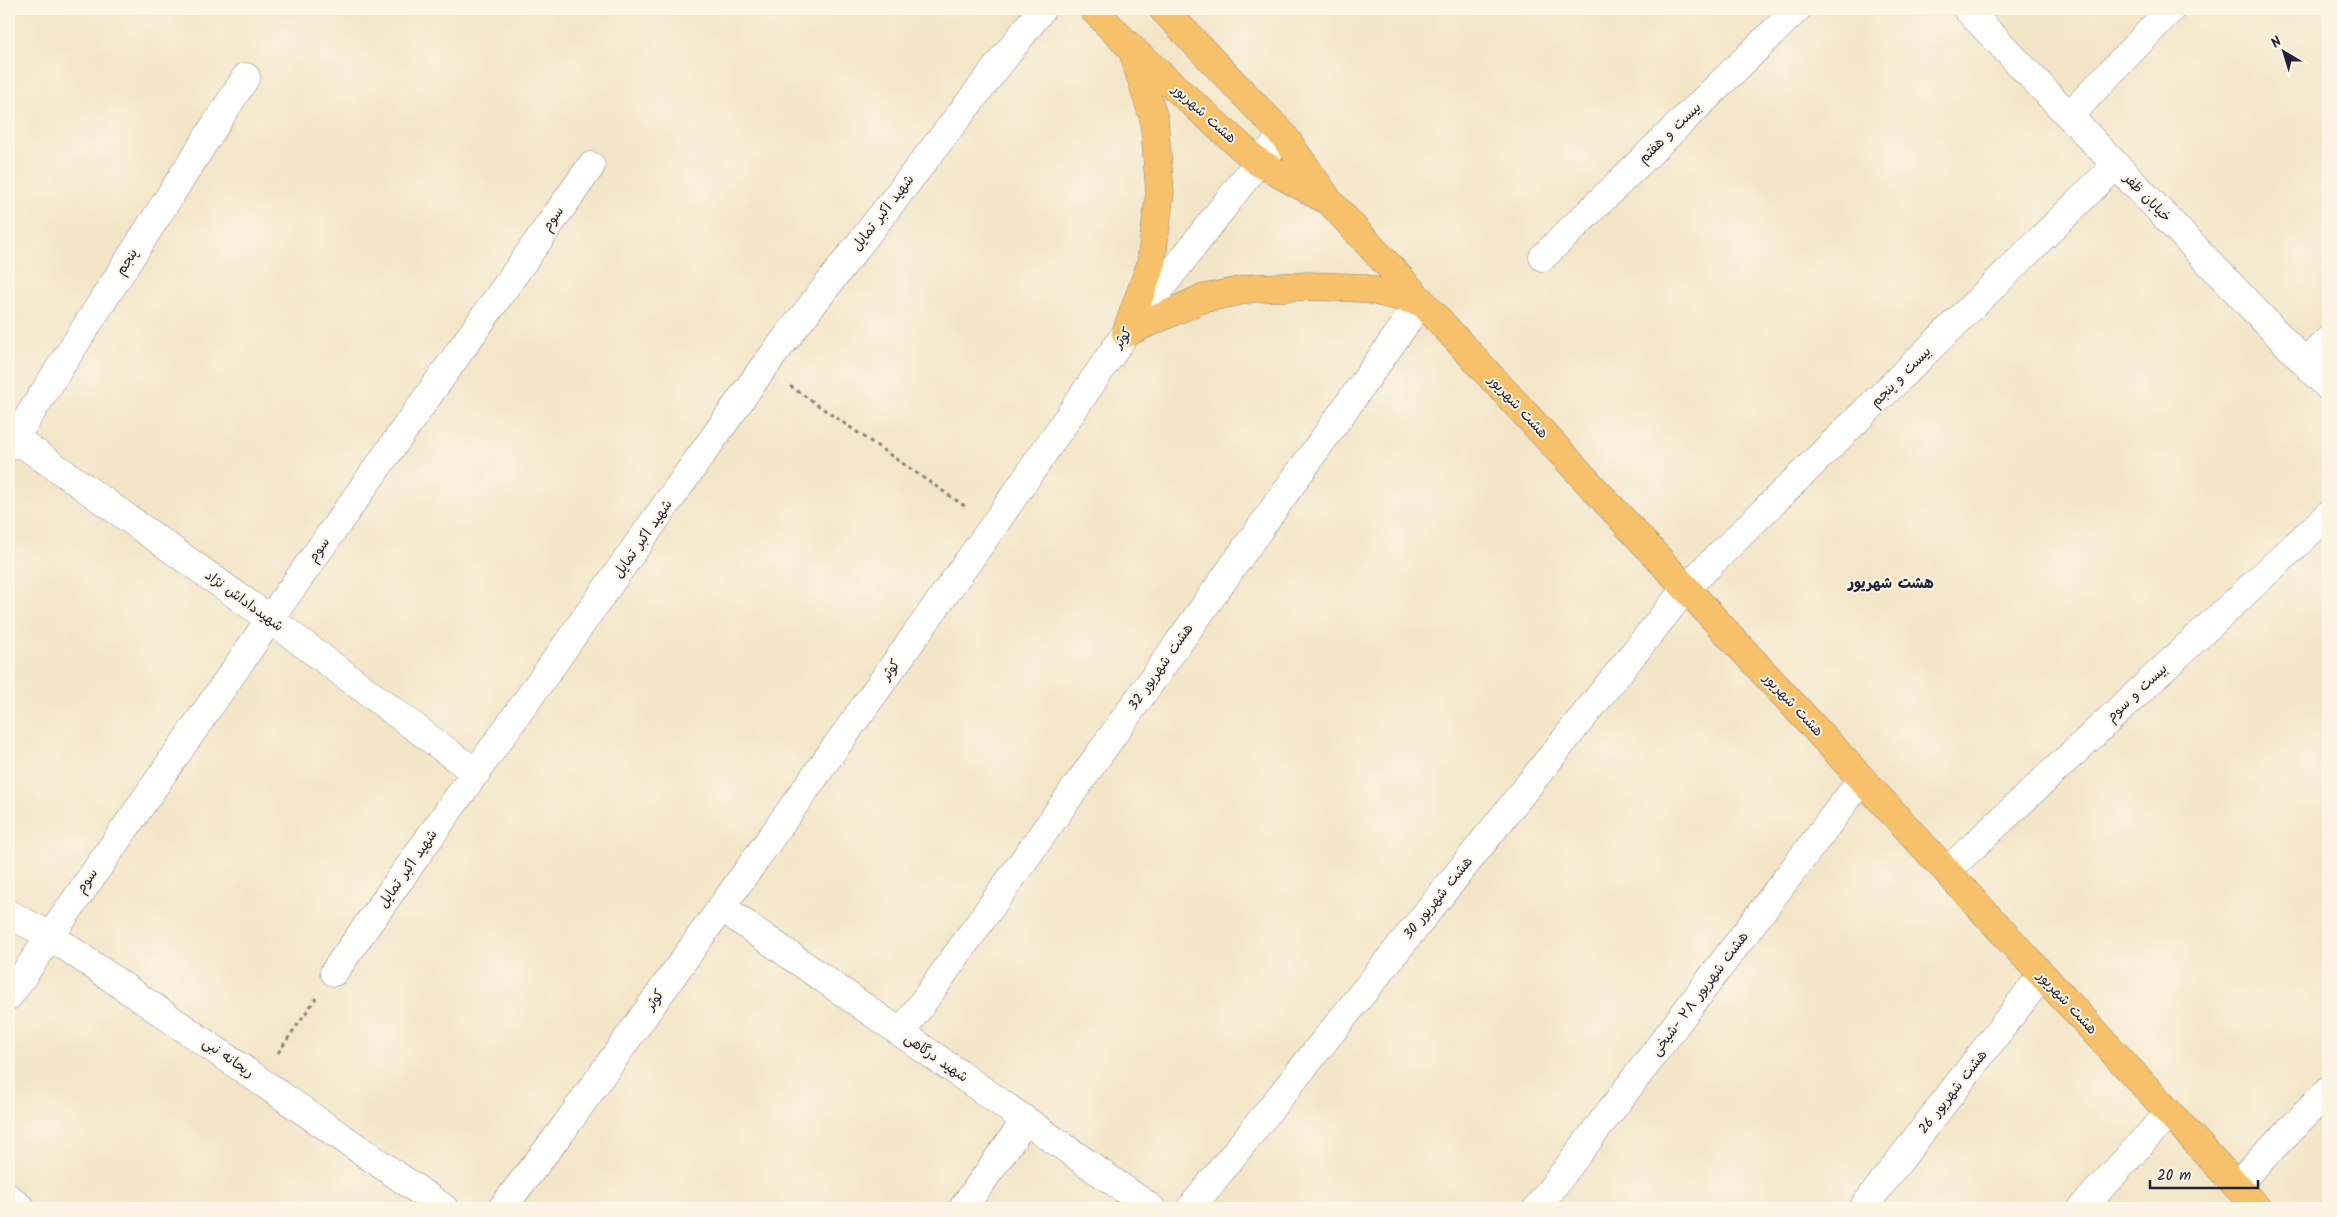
<svg xmlns="http://www.w3.org/2000/svg" width="2337" height="1217" viewBox="0 0 2337 1217" font-family="Kalam,'Playpen Sans Arabic',sans-serif">
	<style>
		.lines { fill: none; stroke-linecap: round; stroke-linejoin: round }
		.minor-casing { stroke: #8a8482; stroke-width: 29 }
		.major-casing { stroke: #8a8482; stroke-width: 29 }
		.path { stroke: #8a8482; stroke-width: 3; stroke-dasharray: 4 4; stroke-linecap: butt }
		.minor { stroke: #fff; stroke-width: 28 }
		.major { stroke: #f6c16b; stroke-width: 28 }
		.labels { text-anchor: middle; dominant-baseline: central; stroke-width: 4; stroke-linejoin: round; paint-order: stroke }
		.street-label { font-size: 14px; fill: #22223b; stroke: #fcf5e5 }
		.neighbourhood-label { font-size: 15px; font-weight: bold; fill: #22223b; stroke: #fcf5e5 }
	</style>
	<rect width="100%" height="100%" fill="#fcf5e5"/>
	<filter id="ink" filterUnits="userSpaceOnUse"><feTurbulence type="fractalNoise" baseFrequency=".02" numOctaves="2"/><feDisplacementMap in="SourceGraphic" scale="10" xChannelSelector="R" yChannelSelector="G"/><feConvolveMatrix kernelMatrix="1 2 1 2 8 2 1 2 1" color-interpolation-filters="sRGB"/></filter>
	<filter id="wash" filterUnits="userSpaceOnUse"><feTurbulence type="fractalNoise" baseFrequency=".0096" numOctaves="4" result="noise"/><feDisplacementMap in="SourceGraphic" scale="20" xChannelSelector="R" yChannelSelector="G"/><feGaussianBlur stdDeviation="1.12" result="paint"/><feColorMatrix in="noise" values="0 0 0 0 0 0 0 0 0 0 0 0 0 0 0 0 0 1.4 0 .05"/><feComposite in="paint" operator="in"/></filter>
	<g filter="url(#wash)">
		<rect width="100%" height="100%" fill="#f3e5c8"/>
	</g>
	<g filter="url(#ink)">
		<g class="lines">
			<g class="minor-casing">
				<path id="minor" d="M1967,9l361,378
					M2069,116l102,-107
					M1543,257l254,-248
					M2305,363l23,-23
					M9,434l261,185 206,154
					M9,447l237,-370
					M1947,871l381,-356
					M721,907l430,301
					M9,914l40,21 395,273
					M334,972l429,-604 279,-359
					M9,996l261,-377 321,-453
					M901,1033l520,-731
					M2236,1185l92,-94
					M9,1198l12,10
					M502,1208l59,-76 433,-607 132,-192 132,-171 26,-26
					M963,1208l62,-87
					M1191,1208l495,-620 430,-423
					M1537,1208l325,-429
					M1863,1208l179,-233
					M2082,1208l87,-95"/>
			</g>
			<g class="major-casing">
				<path id="major" d="M1093,9l39,40 126,113 65,36
					M1163,9l121,127 45,65 928,1007
					M1126,333l75,-34 53,-11 56,-2 52,2 59,14
					M1126,333l25,-69 9,-72 -6,-73 -22,-70"/>
			</g>
			<path class="path" d="M790,386l176,121
				M278,1053l38,-55"/>
			<use href="#minor" class="minor"/>
			<use href="#major" class="major"/>
		</g>
	</g>
	<g class="labels">
		<g class="street-label">
			<text transform="translate(1204 114) rotate(42)">هشت شهریور</text>
			<text transform="translate(1670 133) rotate(-44)">بیست و هفتم</text>
			<text transform="translate(2147 198) rotate(46)">خیابان ظفر</text>
			<text transform="translate(883 213) rotate(-52)">شهید اکبر تمایل</text>
			<text transform="translate(553 219) rotate(-55)">سوم</text>
			<text transform="translate(127 262) rotate(-57)">پنجم</text>
			<text transform="translate(1123 338) rotate(-54)">کوثر</text>
			<text transform="translate(1901 377) rotate(-45)">بیست و پنجم</text>
			<text transform="translate(1518 407) rotate(47)">هشت شهریور</text>
			<text transform="translate(643 539) rotate(-55)">شهید اکبر تمایل</text>
			<text transform="translate(319 550) rotate(-55)">سوم</text>
			<text transform="translate(244 601) rotate(36)">شهیدداداش نژاد</text>
			<text transform="translate(1161 667) rotate(-55)">هشت شهریور 32</text>
			<text transform="translate(891 670) rotate(-54)">کوثر</text>
			<text transform="translate(2137 693) rotate(-43)">بیست و سوم</text>
			<text transform="translate(1793 705) rotate(47)">هشت شهریور</text>
			<text transform="translate(408 869) rotate(-55)">شهید اکبر تمایل</text>
			<text transform="translate(87 881) rotate(-55)">سوم</text>
			<text transform="translate(1438 898) rotate(-51)">هشت شهریور 30</text>
			<text transform="translate(1700 994) rotate(-53)">هشت شهریور ۲۸ -شیخی</text>
			<text transform="translate(655 1000) rotate(-55)">کوثر</text>
			<text transform="translate(2067 1003) rotate(47)">هشت شهریور</text>
			<text transform="translate(228 1058) rotate(35)">ریحانه نبی</text>
			<text transform="translate(936 1058) rotate(35)">شهید درگاهی</text>
			<text transform="translate(1953 1092) rotate(-52)">هشت شهریور 26</text>
		</g>
		<g class="neighbourhood-label">
			<text x="1891" y="584">هشت شهریور</text>
		</g>
	</g>
	<rect width="2337" height="1217" fill="none" stroke="#fcf5e5" stroke-width="30"/>
	<g transform="translate(2284 52) rotate(322)" stroke="#fcf5e5" stroke-width="4" paint-order="stroke">
	<path d="M0-4L9 19L0 12L-9 19Z" fill="#22223b"/>
	<text y="-8" font-size="14" font-weight="bold" text-anchor="middle" fill="#22223b">N</text>
	</g>
	<path d="M2150 1180v8h108v-8" fill="none" stroke="#22223b" stroke-width="2.5"/>
	<text x="2157" y="1180" font-size="15" fill="#22223b" stroke="#fcf5e5" stroke-width="4" paint-order="stroke">20 m</text>
</svg>
